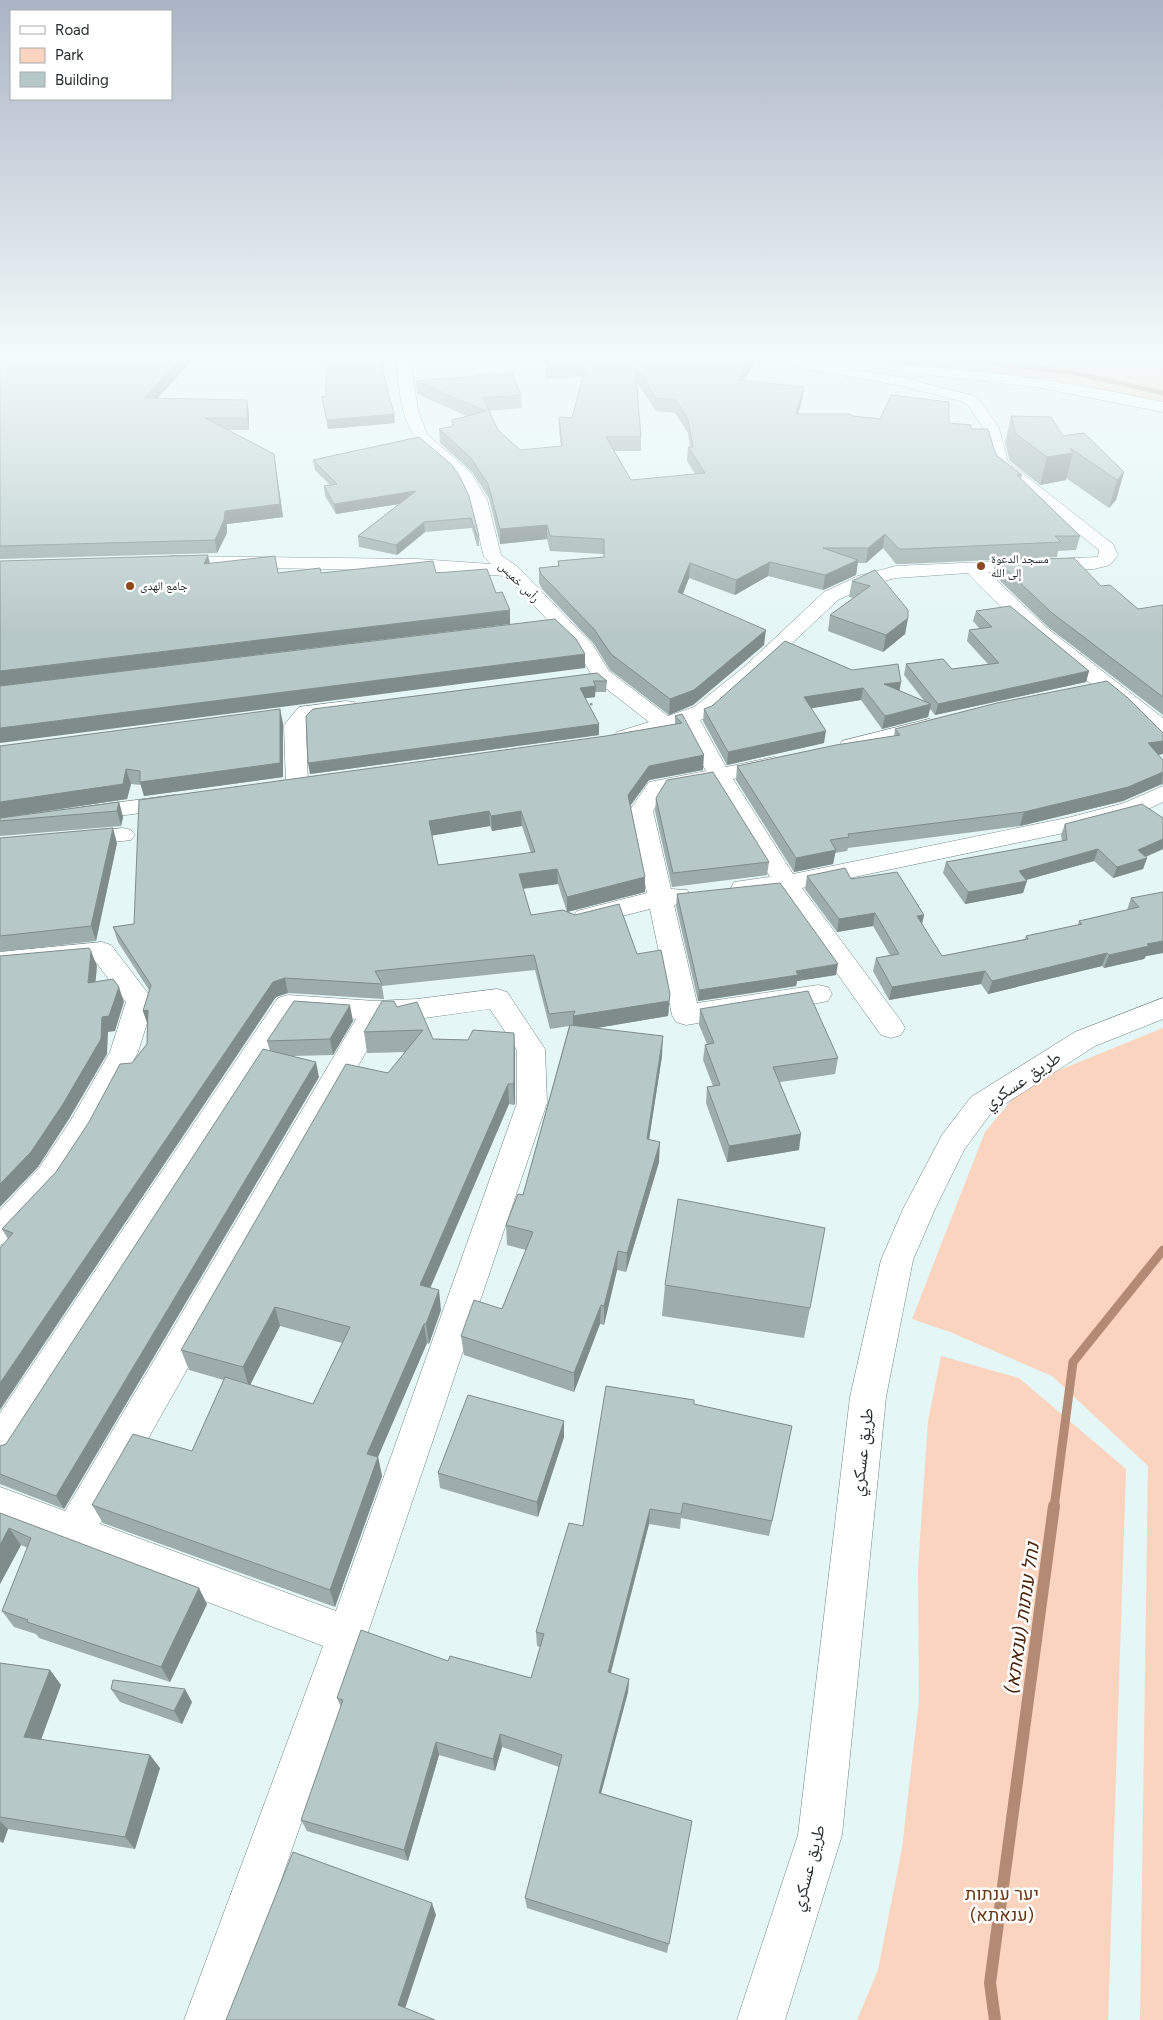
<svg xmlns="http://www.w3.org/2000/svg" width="1163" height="2020" viewBox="0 0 1163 2020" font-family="Figtree,'Noto Naskh Arabic',Heebo,sans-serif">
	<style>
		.green { fill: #fad4bf }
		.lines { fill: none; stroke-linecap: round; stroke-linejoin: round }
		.stream-far2 { stroke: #b38a73; stroke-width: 4.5 }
		.stream-far1 { stroke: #b38a73; stroke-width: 9 }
		.stream { stroke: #b38a73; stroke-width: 12 }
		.minor-casing { stroke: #728383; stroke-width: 1 }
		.path { stroke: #8f9c9c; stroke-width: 2.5; stroke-dasharray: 2.5 2.5; stroke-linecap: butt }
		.minor { fill: #fff; fill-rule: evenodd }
		.wall { fill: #9dacac; fill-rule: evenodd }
		.shaded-wall { fill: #808c8c }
		.building { fill: #b7c8c8; stroke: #808c8c; fill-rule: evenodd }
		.poi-dot { fill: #8d481d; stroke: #fff; stroke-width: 2 }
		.labels { text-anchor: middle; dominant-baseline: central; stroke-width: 5; stroke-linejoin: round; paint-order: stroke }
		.far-poi-label { font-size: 12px; fill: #262c2c; stroke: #fff; text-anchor: start }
		.far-street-label { font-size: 12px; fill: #262c2c; stroke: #fff }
		.near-street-label { font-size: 18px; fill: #262c2c; stroke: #fff }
		.near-park-label { font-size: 18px; fill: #6d3511; stroke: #fff }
		.near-water-label { font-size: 19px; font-style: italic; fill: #4a230a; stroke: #fff }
	</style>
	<rect width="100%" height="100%" fill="#e4f6f6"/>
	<path class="green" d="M832,356h331v47l-114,-23 -182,-18z
		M1163,1028v992h-23l8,-554 -96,-90 -102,-44 -38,-13 73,-187 30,-36 42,-25z
		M941,1356l78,22 107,91 -18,551h-251l21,-50 24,-122 17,-147 -1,-133 10,-147z"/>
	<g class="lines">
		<path class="stream-far2" d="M942,356l133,17 88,20"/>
		<path class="stream-far1" d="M1054,1508l19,-146 90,-112"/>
		<path class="stream" d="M995,2020l-5,-37 64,-477"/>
		<g class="minor-casing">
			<path id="minor" d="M396,356h14l8,55 9,23 44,39 16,26 14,56 17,12 75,78 16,26 59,45 26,-9 50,-40 80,-75 34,-16 38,-10 202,-9 1,-7 -105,-83 -11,-39 -13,-20 -6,-6 -61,-16 -148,-26 -7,-4h29l127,22 70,18 7,6 18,26 9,34 105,82 5,11 -8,10 -16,4 -106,3 59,56 116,90v17l-8,-2c-66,-50 -131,-99 -187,-160l-72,5 -24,6 -34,16 -80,75 -48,42 -10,3 26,47 48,-10 8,2 3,5 -3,5 -49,10 60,95 278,-57 53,-14 39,-17v16l-23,11 -67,18 -271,57 99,133 4,7 -4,7 -10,3 -10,-3 -102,-143 -36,4 -9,-2 -3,-6 3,-6 36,-5 -57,-94 -48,9 -12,19 18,78 16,1 4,6 -4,6 -13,3 23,98 121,-18 10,2 4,7 -4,7 -10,2 -132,22 -10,-3 -4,-7 -22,-106 -64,16 -9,-2 -4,-6 4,-6 70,-18 -18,-82 20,-29 57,-11 -24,-45 -57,18 -8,-2 -3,-5 3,-5 32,-10 -55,-43 -16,-27 -72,-76 -88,-5 -247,-5 -6,-1 -3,-4 3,-4 6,-1 247,3 73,5 -7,-7c-7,-26 -10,-58 -27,-80 -7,-10 -21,-16 -30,-25 -28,-29 -27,-58 -31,-96z
				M907,365c86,6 171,18 256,37v10l-127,-25 -134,-15 -2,-3 2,-3z
				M346,701l8,1 3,5 -3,5 -40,6 -8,8 2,58 -3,5 -8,2 -8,-2 -3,-5 -2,-59 15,-18z
				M929,719l8,2 3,5 -3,5 -87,22 -8,-2 -3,-5 3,-5z
				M175,795l8,2 4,5 -4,5 -100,14 -8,-2 -4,-5 4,-5 8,-2z
				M123,828l8,2 4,5 -4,5 -52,6 -8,-2 -4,-5 4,-5z
				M102,942l9,3 43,56 -16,51 -45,84 -32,50 -50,55 -11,4v-35l39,-42 32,-48 39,-68 16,-50 -31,-41 -95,9v-18z
				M497,989l10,3 38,57 2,54 -180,532 -135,385h-48l139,-374 -323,-123v-36l65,24 291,-492 -60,-4 -283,441 -13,5v-48l278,-415 10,-3 87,6 42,-2zM490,1009l27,41v53l-181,508 -236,-87 284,-504 33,-1z
				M1163,998v21l-68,27 -104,67 -27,37 -29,59 -22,51 -27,137 -44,438 -57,185h-48l61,-185 52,-438 31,-137 22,-51 39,-74 29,-38 104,-65z"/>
		</g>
		<path class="path" d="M585,705l8,-1"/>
		<use href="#minor" class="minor"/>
	</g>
	<path class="wall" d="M0,356h196l-39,42 92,14v18h-21l46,24 9,63 -56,7v9l-10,20 -217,6z
		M326,356h59l-2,14 11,44 1,9 -67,6 -5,-24 -1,-8 4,-1z
		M545,356h210v6l-11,19 60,6 -2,13 -4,14 54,2 97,7 22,6 25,26 26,20 -1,4 59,57 -4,14 -18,1 -1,6 -152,7h-9l-13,-16 -17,15h-8l-2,12 -33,15 -55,-14 -33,19 -46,-17 -6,16 81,51 -71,60 -24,10 -59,-45 -16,-26 -52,-55 -3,-6v-15l19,-2v-5l46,-4v-3l-54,-3 -3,-12 -47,5 -11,-46 -17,-26 -32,-29 -1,-14 13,-3v-6l15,-4 -50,-22 -1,-13 105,14 1,13 -33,3 9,19 22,20 41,-4 -2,-16v-13l13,1 11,-41 -37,2zM637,382l19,29 19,2 13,20 2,14h-2l-1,14 8,13 -64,6 -17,-29h27v-14z
		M1011,416l52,20 61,36 -8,28 -7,8 -43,-30v2l-26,5 -30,-24 -5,-18z
		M313,460l139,5 27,71v10h-2l-5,-18 -47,4 -28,23 -38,-8 -1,-11 41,-32 -63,10 -11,-18 -1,-10 6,-1 -15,-15z
		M996,560l105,26 37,23 25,-4v110l-115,-88 -55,-53z
		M875,570l33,48 -3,16 -22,18 -55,-21 2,-16 23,-17 -4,-1 3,-16z
		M976,611l113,60 -3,11 -151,33 -5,-6 -2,8 -46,12 -21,-29 -50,8 13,35 -97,22 -24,-44 1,-12 8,-3 73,-65 140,61 -21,-27 2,-11 46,5 36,-5 -21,-23 2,-11 11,-1 -7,-8z
		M597,673l10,8 -1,11h-11v5l-10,1 14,37 -289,39z
		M682,714l21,56 -54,10 -19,26 15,86 -78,20 70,42 32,55 -1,7 -72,12 66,28 -13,83 10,23 -33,110 -9,-2 -13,55 -4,-1 -26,68 -110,-37 -3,-19 41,-27 24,-59 -19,-5 -1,-20 17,-30 46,-169 -19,3 -15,-59 -153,16 2,13 -96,-6 -12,4 -268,242 -6,-10 54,-57 76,-109 15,-19 1,-20 -5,-13 6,-21 -31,-48 -5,-15 21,-3 472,-188 69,-12v-8zM490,826l2,5 30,-5 9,27 -93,12 -6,-30zM558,884l9,28 -36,3 -8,-26z
		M283,723v54l-139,19 -3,-11 -10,-1 -4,15 -127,19v-72z
		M895,729l268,4v21l-5,1 5,5v25l-1,-1 -39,17 -103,25 -172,22 -1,3 -12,2 -2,11 -39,8 -58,-92 1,-14 157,-30z
		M656,798l113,64 -2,13 -95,12 -17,-76z
		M119,802l4,15 -2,9 -121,10v-18z
		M1163,818v31l-17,8 1,1 -4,11 -30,9 -19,-17 -68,19 -3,13 -58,11 -22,-31 3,-11 116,-21 -1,-6 4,-11z
		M0,838l117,5 -21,98 -96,11z
		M807,876l44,3 73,36 -2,9 20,32 83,-17 1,-3 52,-11 1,-4 48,-11 4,-12 32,-6v61l-17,3 -2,3 -40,9 -2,-2 -114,28 -7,-10 -92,16 -16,-29 3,-13 14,-3 -17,-29 -36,6 -32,-43z
		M677,894l159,81 -39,6 -1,5 -98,15 -22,-95z
		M397,1007l36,32 35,1 46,-7 1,21v49l-1,2 -5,-1 -79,183 11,23 -12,34 -2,-1 -49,114 4,19 -47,131 -232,-84 -11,-18 100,-54 32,-71 -35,-10 -8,-20 207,-277 18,-21 -39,1 -3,-21zM280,1326l62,17 -29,61 -63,-19z
		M700,1009l138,49 -3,16 -55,8 19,68 -72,12 -21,-59 1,-16 6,-1 -10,-26 2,-15 2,-1 -8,-19z
		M353,1021l-20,34 -41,1 27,21 -255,432 -64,-25v-38l6,-2 264,-393 -3,-10z
		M665,1285l145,23 -6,30 -142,-22z
		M694,1404l98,22 -23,110 -88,-18 -1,11 -31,-5 -38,149 18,6 -1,13 -27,101 91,28 -25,132 -140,-45 -2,-10 34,-131 -57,-20 -7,24 -56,-16 -31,106 -101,-30 -6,-11 40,-113 -4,-9 111,-37 83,17 9,-31 -3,-1 -1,-14 47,-106z
		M564,1437l-26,80 -98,-29 -2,-15z
		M0,1513l207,91 -37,78 -131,-44 -3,-4 -22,-7 -12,-16 26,-63 -7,-3 -21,39z
		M0,1663l50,7 11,15 -20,54 119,29 -25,81 -127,-20 -5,14 -3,-1z
		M111,1689l81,13 -10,22 -62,-22z"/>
	<path class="shaded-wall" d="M183,356h13l-49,54 -3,-12z
		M383,356h2v1l-3,16 -1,-8z
		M752,356h3v6l-18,31 1,-13z
		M804,387l-2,13 -8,28 2,-14z
		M247,400l2,12v18l-2,-12z
		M394,414l1,9 -67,6 -1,-9z
		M1073,453l-7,27 -26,5 7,-28z
		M274,454l9,63 -56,7v9l-10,20 -2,-13 10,-29z
		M1124,472l-8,28 -7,8 8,-28z
		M416,491l1,10 -81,13 -2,-10z
		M424,522l1,10 -28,23 -1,-10z
		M547,525v14l-47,5v-15z
		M885,534l-2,14 -17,15 2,-15z
		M208,555l3,13 -7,-4z
		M858,560l-2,15 -33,15 2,-15z
		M770,562l-2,14 -33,19 1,-15z
		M690,563l-1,15 -12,29 1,-15z
		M510,610v14l-510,62v-15z
		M908,618l-3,16 -22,18 3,-17z
		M766,630l-2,15 -71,60 -24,10 1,-16z
		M585,654v14l-585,75v-15z
		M1089,671l-3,11 -151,33 3,-11z
		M901,682l-2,12 -15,-10z
		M596,686l-1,11 -15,2v-11z
		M863,688l-2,12 -59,10 2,-13z
		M931,704l-3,13 -46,12 3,-13z
		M280,709l3,14v54l-139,19 -4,-14z
		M599,724v11l-289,39 -2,-11z
		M826,731l-2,12 -97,22 1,-13z
		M1163,741v13l-20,3 5,-14z
		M704,755l-1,15 -54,10 -22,30 1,-15 21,-29z
		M126,769l5,15 -4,15 -127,19v-16z
		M1163,772l-1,12 -39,17 -103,25 4,-14z
		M119,802l4,15 -2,9 -4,-15z
		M489,811l1,15 -60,10 -1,-15z
		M521,811l1,15 -30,5 -1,-15z
		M113,828l4,15 -21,98 -5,-15z
		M1163,839v10l-28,12 12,-3 -4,11 -30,9 4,-11 21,-17z
		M1098,849l-4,12 -79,22 4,-12z
		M836,850l-3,14 -39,8 2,-14z
		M557,869l1,15 -39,5v-15z
		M645,877v15l-78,20v-15z
		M1027,881l-4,12 -58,11 3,-12z
		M875,913l-2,13 -36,6 2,-13z
		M924,915l-3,13 -4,-12z
		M1163,941v12l-17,3 -2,3 -40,9 5,-13 38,-11z
		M91,951l6,15 -3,32 -6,-15z
		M1107,953l-5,13 -114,28 4,-13z
		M838,964l-2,11 -39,6 -1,5 -98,15 1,-11 97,-19z
		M985,971l-4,13 -92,16 3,-13z
		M285,978l3,15 -12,4 -276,413v-27l273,-401z
		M119,987l5,15 -9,29 -7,1 -1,22 -38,65 -31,48 -38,40v-23l102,-167z
		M670,994l-2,22 -95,16v-16z
		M350,1005l3,16 -20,34 -3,-16z
		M148,1010v16l-5,-15z
		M514,1033l1,21v49l-1,2 -1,-21z
		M663,1036l-1,20 -16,103 1,-20z
		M316,1062l3,15 -255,432 -8,-13z
		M508,1084l1,20 -86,201 -3,-20z
		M801,1134l-2,16 -72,12 2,-16z
		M660,1142l-1,20 -33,110 1,-19z
		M618,1251l-1,19 -13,55v-19z
		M439,1290l2,20 -12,34 -3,-20z
		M601,1305l-1,19 -26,68v-19z
		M275,1307l5,19 -31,61 -6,-20z
		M424,1324l3,19 -56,130 -4,-19z
		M564,1421v16l-26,80 -1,-15z
		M378,1457l4,19 -47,131 -5,-17z
		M650,1509l-1,15 -42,162 1,-14z
		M9,1528l12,17 -21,39v-39z
		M199,1588l8,16 -37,78 -9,-15z
		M50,1670l11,15 -24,66 -13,-14z
		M629,1679l-1,13 -30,113 1,-12z
		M185,1689l7,13 -10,22 -8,-13z
		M500,1734l2,13 -7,24 -2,-12z
		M436,1742l3,13 -31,106 -4,-11z
		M150,1755l10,13 -25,81 -10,-12z
		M0,1821l8,8 -5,14 -3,-3z
		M432,1903l4,12 -33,100 -5,-10z"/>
	<path class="building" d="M0,356h183l-39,42 103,2v18h-42l69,36 6,50 -55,7 -1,9 -9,20 -215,6z
		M326,356h57l-2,9 13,49 -67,6 -5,-23 4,-1z
		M545,356h207l-14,24 66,7 -8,27h54l2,2 28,3 11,-24 58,7v21l22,2v4h17l8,26 26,20h-5l63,61h-25l6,6 -153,7h-9l-14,-15 -17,14h-45l35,12 -33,15 -55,-13 -34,18 -46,-17 -12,29 88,38 -72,60 -24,9 -59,-45 -17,-25 -53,-55 -2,-6 20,-2 -1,-5 46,-4v-18l-54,-3 -3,-11 -47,4 -12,-45 -17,-26 -32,-29 14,-3 -1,-6 34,-9 -70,-30 96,-8 9,22 -38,3 15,32 22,20 42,-4 -3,-29 13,1 14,-54 -40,2zM635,366l21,32 20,2 12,20 5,27h-5l17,26 -74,7 -25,-43h35z
		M1011,416l40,1 12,19 21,-3 40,39 -7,8 -47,-32 3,5 -26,4 -31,-23z
		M419,437l33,28 8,12 9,19 10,40h-2l-6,-18 -47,4 -28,23 -38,-9 58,-45 -82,13 -10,-18 13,-2 -24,-24z
		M208,555l-4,9 71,-8 3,17 42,-5 1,5 112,-12 3,12 51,-4 9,24 6,-1 8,18 -510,61v-110z
		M1074,558l27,28 9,-1 28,24 25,-4v92l-111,-84 -56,-53z
		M875,570l33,40v8l-22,17 -56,-20 40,-29 -18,-5z
		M1010,606l79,65 -151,33 -32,-40 37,-5 9,10 47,-6 -30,-33 23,-3 -16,-16z
		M555,619l21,20 9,15 -585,74v-42z
		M785,641l67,29 46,-6 3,18 -17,2 47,20 -46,12 -22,-28 -59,9 22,34 -98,21 -24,-43 8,-3z
		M597,673l10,8h-14l3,5 -16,2 19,36 -291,39 -2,-47 7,-7z
		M1107,681l21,17 35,35v8l-15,2 15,17v12l-35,15 -104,25 -176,22 1,3 -19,3 6,10 -40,8 -59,-92 99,-21 64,-10 -5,-6 102,-26z
		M280,709v54l-140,19v-11l-14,-2 -3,15 -123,18v-56z
		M682,714l22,41 -55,11 -21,29 17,82 -78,20 -10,-28 -38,5 12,41 32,-5 12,5 44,-11 18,50 24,-4 9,44 -1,7 -96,15 2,-5 -26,3 -15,-59 -159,16 7,13 -97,-6 -12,4 -273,401v-135l13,-15 -11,-4 54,-57 33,-50 31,-58 12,-1 15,-19 1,-34 -5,1 8,-26 -38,-58 21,-3 5,-124 467,-64 76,-13 -7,-7zM489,811l2,5 30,-5 14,41 -97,13 -9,-44z
		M713,772l56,90 -96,11 -17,-75 11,-18z
		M119,802l-2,9 -117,10v-3z
		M1142,804l21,14v21l-25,11 9,8 -30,9 -19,-18 -79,22 8,10 -59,11 -22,-30 121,-22 -2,-16z
		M113,828l-22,98 -91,10v-98z
		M845,868l6,11 46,-7 27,43 -7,1 25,40 86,-17 -2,-3 56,-12 -3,-3 60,-14 -8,-9 32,-6v49l-16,3 2,2 -40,9 -2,-2 -115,28 -7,-10 -93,16 -16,-29 23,-4 -24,-41 -36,6 -32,-43z
		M780,883l58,81 -42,7 2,4 -99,15 -22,-96z
		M89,948l2,3 -3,32 25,-4 6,8 -10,29 -7,1 -1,22 -38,65 -32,48 -31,32v-228z
		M808,991l30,67 -65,9 28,67 -72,12 -22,-59 13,-2 -15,-40 9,-2 -14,-34z
		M294,1001l56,4 -20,34 -63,2z
		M382,1001h12l3,6 20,-5 16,37 35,1 5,-10 41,3v49l-1,2h-5l-88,201 19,5 -13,34h-2l-57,130 11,3 -48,133 -238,-85 41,-71 59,17 33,-74 88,27 37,-77 -75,-20 -32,60 -62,-17 165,-286 42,9 35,-43 -59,2z
		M570,1025l93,11 -16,103 13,3 -33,111 -9,-2 -14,55 -3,-1 -27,68 -113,-37 13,-36 28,9 31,-77 -27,-7 12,-31 5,1z
		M263,1049l53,13 -260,434 -56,-22v-28l6,-2z
		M678,1199l147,29 -15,80 -145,-23z
		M606,1386l88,14v4l98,22 -20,95 -89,-18 -2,11 -31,-5 -42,163 21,7 -30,114 93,28 -23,123 -144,-46 37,-143 -62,-21 -7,25 -57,-17 -32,108 -103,-30 42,-120 -6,-2 24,-68 87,31 2,-5 81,22 13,-44 -8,-2 33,-109 14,3z
		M468,1395l96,26 -27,81 -99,-29z
		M0,1513l199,75 -38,79 -134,-45 1,-2 -26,-9 29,-73 -22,-10 -9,17z
		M0,1663l50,7 -26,67 126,18 -25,82 -125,-20z
		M113,1680l72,9 -11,22 -63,-22z
		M293,1852l139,51 -34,102 37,15h-209z"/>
	<linearGradient id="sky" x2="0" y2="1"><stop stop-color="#abb4c5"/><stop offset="0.56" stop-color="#f3fbfb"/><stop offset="1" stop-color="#f3fbfb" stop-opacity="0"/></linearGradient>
	<rect width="1163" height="638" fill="url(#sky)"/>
	<g class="poi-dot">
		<circle cx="981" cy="566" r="5"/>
		<circle cx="130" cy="586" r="5"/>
	</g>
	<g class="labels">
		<g class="far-poi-label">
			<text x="991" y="559">مسجد الدعوة<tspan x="991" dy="14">إلى الله</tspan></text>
			<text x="140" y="586">جامع الهدى</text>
		</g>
		<g class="far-street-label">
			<text transform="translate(519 582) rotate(45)">رأس خميس</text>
		</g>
		<g class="near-street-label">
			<text transform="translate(1022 1080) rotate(-34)">طريق عسكري</text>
			<text transform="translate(862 1452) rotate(-83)">طريق عسكري</text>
			<text transform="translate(808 1868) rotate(-75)">طريق عسكري</text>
		</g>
		<g class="near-park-label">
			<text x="1002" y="1894">יער ענתות<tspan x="1002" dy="21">(ענאתא)</tspan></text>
		</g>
		<g class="near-water-label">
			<text transform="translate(1022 1618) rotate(-82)">נחל ענתות (ענאתא)</text>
		</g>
	</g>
	<rect x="10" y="10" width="162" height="90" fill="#ffffff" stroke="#a8abab"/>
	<rect x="20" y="26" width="25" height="8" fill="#ffffff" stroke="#a8abab"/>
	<text x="55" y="35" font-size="15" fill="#262c2c">Road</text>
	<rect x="20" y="48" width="25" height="15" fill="#fad4bf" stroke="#a8abab"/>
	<text x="55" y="60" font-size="15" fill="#262c2c">Park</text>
	<rect x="20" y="72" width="25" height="15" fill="#b7c8c8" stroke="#a8abab"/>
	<text x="55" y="85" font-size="15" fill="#262c2c">Building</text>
</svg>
